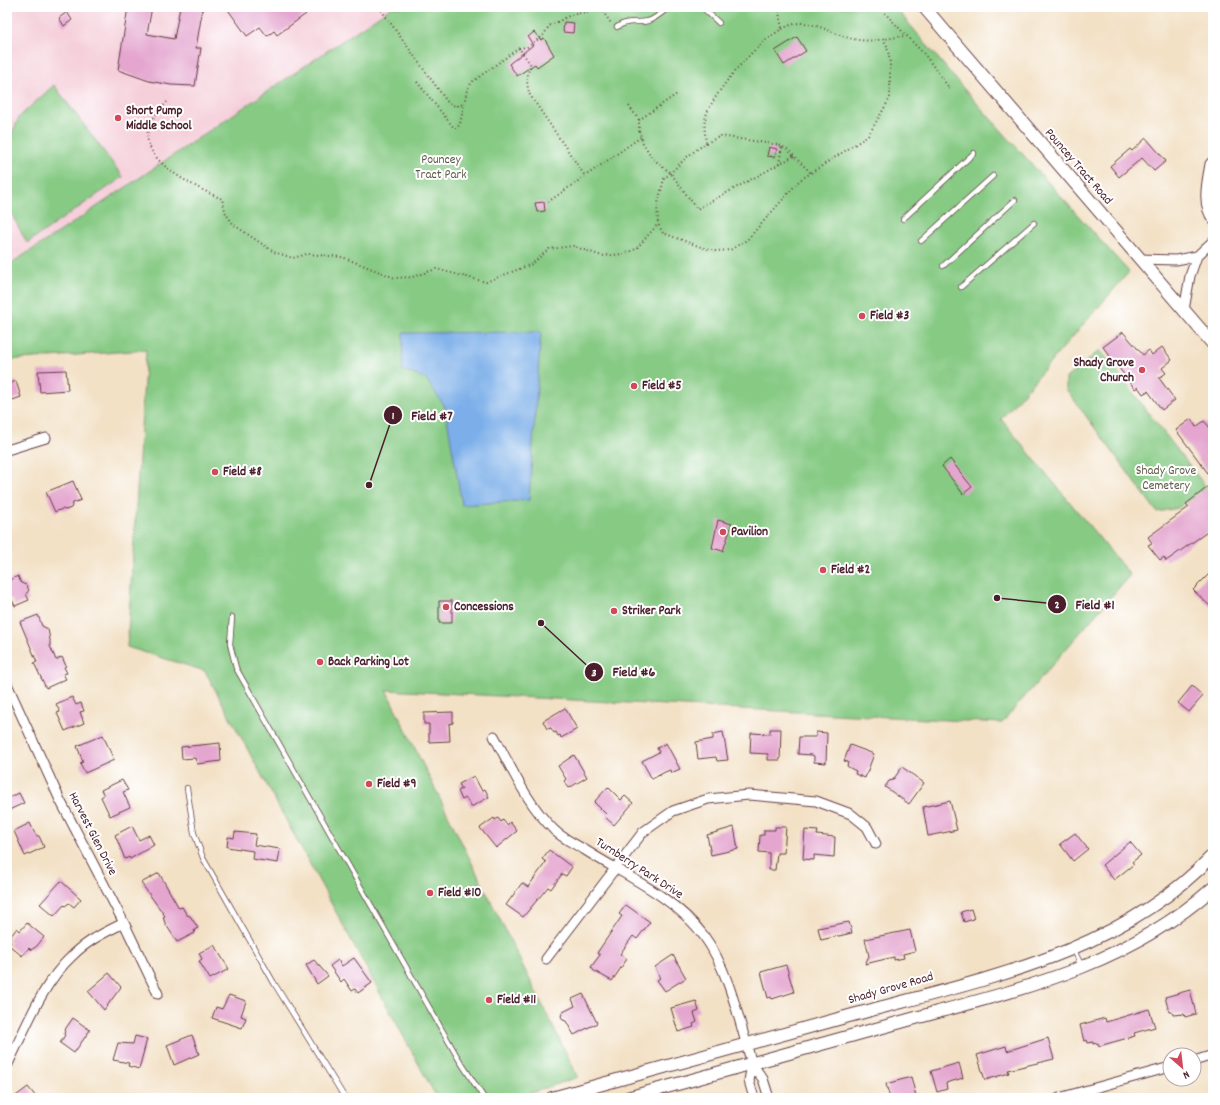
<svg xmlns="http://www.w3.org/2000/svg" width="1220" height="1105" viewBox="0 0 1220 1105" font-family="Dekko,sans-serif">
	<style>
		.built { fill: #f5cfda }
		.green { fill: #86ca84; stroke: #687458 }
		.water { fill: #7cafe9; stroke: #63678a }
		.building { fill: #e4a5cf }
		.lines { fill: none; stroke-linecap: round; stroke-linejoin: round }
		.lane-casing { stroke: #633c42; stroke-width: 6 }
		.street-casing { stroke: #633c42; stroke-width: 11 }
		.secondary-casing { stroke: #633c42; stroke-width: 14 }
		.path { stroke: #633c42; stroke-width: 2; stroke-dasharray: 1 3; stroke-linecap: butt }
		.lane { stroke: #fff; stroke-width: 4.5 }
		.street { stroke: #fff; stroke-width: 9 }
		.secondary { stroke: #fff; stroke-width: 12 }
		.poi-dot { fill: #d1495b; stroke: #fff; stroke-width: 1.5 }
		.labels { text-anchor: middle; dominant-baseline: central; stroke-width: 4; stroke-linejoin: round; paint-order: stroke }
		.poi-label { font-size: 13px; font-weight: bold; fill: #4a1f2b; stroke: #fff; text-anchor: start }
		.park-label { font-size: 13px; fill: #5f5b4a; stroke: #fff }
		.street-label { font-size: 13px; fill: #4a1f2b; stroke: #fff }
		.leader { fill: none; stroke: #4a1f2b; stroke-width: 1.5 }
		.callout-dot { fill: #4a1f2b; stroke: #fff; stroke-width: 1.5 }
		.mark-label { font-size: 12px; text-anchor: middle; font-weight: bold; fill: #fff }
		.callout-label { font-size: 14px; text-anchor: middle; font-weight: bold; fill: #4a1f2b; stroke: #fff; stroke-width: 4; stroke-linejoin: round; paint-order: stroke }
	</style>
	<rect width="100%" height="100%" fill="#fff"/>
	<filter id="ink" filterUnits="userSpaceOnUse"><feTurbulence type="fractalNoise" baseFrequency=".025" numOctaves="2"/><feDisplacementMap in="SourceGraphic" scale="8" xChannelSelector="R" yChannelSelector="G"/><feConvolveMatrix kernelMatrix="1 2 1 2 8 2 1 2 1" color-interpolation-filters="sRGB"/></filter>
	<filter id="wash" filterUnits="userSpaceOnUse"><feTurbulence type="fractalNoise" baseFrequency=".012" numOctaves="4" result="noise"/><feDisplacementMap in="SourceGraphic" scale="16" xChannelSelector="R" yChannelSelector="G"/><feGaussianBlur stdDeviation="0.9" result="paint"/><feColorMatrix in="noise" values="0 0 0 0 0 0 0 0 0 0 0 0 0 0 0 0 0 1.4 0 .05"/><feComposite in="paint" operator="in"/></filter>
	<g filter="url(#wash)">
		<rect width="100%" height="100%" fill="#f3e1c6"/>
		<path class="built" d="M7,7h385l-328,222 -57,37z"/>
		<path class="green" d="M392,7h503l68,81 166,184 -128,147 129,156 -128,148 -616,-33 192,387 -61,21h-80l-232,-427 -78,-24 19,-297 -139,10v-94l57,-37z
			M54,85l69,92 -96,66 -15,-28 -5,-14 2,-60 10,-24z
			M1100,350l106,137 -28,21 -21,4 -91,-123v-11z"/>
		<path class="water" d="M541,332l-12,168 -67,5 -17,-98 -19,-28 -24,-9 1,-37z"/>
		<g id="blocks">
			<path class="building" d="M128,7h24l-5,27 27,5 6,-32h23l-7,41h5l-6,38 -24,-1 -22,-4 -31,-11z
				M226,7h75l5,7 -29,21 -3,-4 -7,5 -7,-9 -13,9z
				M67,12l5,8 -8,6 -5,-8z
				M564,22l10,1 -1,10 -10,-1z
				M534,32l7,8 3,-2 10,17 -17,12 -2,-3 -18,12 -8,-12 24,-19 -5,-8z
				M797,37l9,14 -22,14 -9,-14z
				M1146,138l20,23 -12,10 -12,-13 -23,19 -9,-11 20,-17 2,2z
				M769,147l8,2 -2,8 -8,-1z
				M544,202l1,9 -8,1 -2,-9z
				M1123,332l20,23 6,-5 3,5 10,-8 10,13 -10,8 4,5 -7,5 16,22 -13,10 -14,-19 -5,3 -5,-7 -3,2 -32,-42z
				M66,370l2,20 -28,2 -2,-21z
				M16,381l5,16 -14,5v-17z
				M1191,419l5,8 8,-6 9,10v49l-37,-50z
				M950,459l22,28 -9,7 -21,-28z
				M73,481l8,19 -8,3 -2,5 -5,2 -4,-1 -7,3 -9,-20z
				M1213,483v45l-47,33 -2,-4 -4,3 -12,-15 4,-2 -4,-6 41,-30 -3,-3z
				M718,520l14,4 -9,27 -11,-3z
				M1213,570v39l-20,-19z
				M18,576l3,7 5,2 3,5 -3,4 3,6 -14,6 -4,-8 -4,2v-19z
				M439,601h13v22h-13z
				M38,615l4,11 6,3 2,11v6l6,14 6,-3 4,9 -2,1 3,6 -4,1 3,5 -20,9 -12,-25 3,-1 -17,-40z
				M1192,686l11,10 -14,16 -11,-9z
				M72,697l4,8 5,-2 3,8 -4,1 4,11 -19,8 -8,-18 3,-1 -4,-8z
				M565,708l12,21 -16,9 -1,-3 -2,1 -2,-4 -2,1 -3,-5 -4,1 -4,-8z
				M453,712v11l-4,1 1,17 -21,1v-18h-5v-11z
				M770,729h11l-1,31h-12v-6l-18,-1 1,-20 19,1z
				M723,732l5,28 -11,1 -1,-4 -18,2 -2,-17 17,-3v-5z
				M816,732l11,1 -1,30 -12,-1v-6l-2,-1 -14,-1 1,-17h17z
				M103,735l11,25 -29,13 -5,-10 3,-1 -6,-16z
				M220,743l1,18 -24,3 -2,-6 -13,1 -1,-12z
				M666,743l14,26 -9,4 -1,-3 -5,2 -13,7 -10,-18 17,-9 -2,-4z
				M850,745l24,9 -9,24 -10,-4 1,-3 -6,-3 -3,-2 1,-4 -4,-1z
				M574,755l13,22 -18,11 -5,-7 2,-2 -8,-13z
				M902,767l22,16 -15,21 -24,-17 4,-6 4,-1z
				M474,776l8,15 3,-2 4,8 -18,10 -5,-9 -4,2 -4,-9 4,-2 -3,-5z
				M122,780l6,10 -5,2 7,15 -20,9 -9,-19 3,-2 -3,-5z
				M608,787l13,13 4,-4 8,7 -19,22 -9,-8 2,-2 -13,-13z
				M19,793l5,10 -17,8v-12z
				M950,801l7,29 -29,6 -5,-29z
				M494,818l1,2 3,-2 3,4 2,-2 4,5 3,-3 7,9 -21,17 -16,-20z
				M30,823l4,9 3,4h2l5,11 -19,9 -11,-25z
				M132,826l7,14 10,-5 5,10 -24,14 -1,-2 -4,2 -10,-24z
				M734,827l4,22 -27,6 -4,-20z
				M775,827h11l-2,26h-7l-2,17h-6v-17l-10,-1 1,-17h4v-5h11z
				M805,830l13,1 -1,4 18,2 -1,20 -20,-2v5l-11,-1z
				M235,832l21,2 -2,11 26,4 -2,14 -26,-4 1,-8 -26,-4 1,-10 6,1z
				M1075,833l13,16 -15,12 -13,-17z
				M1130,842l11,13 -9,7 2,2 -20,16 -12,-15z
				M549,850l23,17 -6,9 -4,-2 -11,15 -3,-2 -25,30 -17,-12 16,-22 6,4 18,-25 -4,-3z
				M159,873l20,35 3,-1 5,8 3,1 8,12 -4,2 1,3 -18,9 -12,-19 -2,-6 2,-1 -24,-33z
				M61,881l20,18 -7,8 -5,-4 -4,3 -1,-1 -10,11 -14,-12z
				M626,905l24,17 -13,17 -4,-3 -13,18 7,5 -15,22 -18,-10 -3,-4 9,-12 -3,-2 25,-37 -3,-2z
				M971,909l3,10 -10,3 -3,-10z
				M849,922l3,11 -31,7 -3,-12z
				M27,923l17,14 -7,9 -6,4 -2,-2 -7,8 -13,-11 2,-3 -3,-2 9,-12 3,3z
				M910,930l5,21 -12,3 1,4 -10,2v-3l-29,7 4,-8 -4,-17z
				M214,945l15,24 -19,10 -11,-18 3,-2 -3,-6z
				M673,955l13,23 -21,13 -8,-11 3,-2 -5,-11z
				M354,958l18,25 -14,10 -3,-4 -3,2 -8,-12 -3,3 -11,-16 8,-6 4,6z
				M314,960l14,16 -11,8 -11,-19z
				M786,965l8,27 -22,7 -1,-2 -3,1 -7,-26z
				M109,973l12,14 -17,23 -16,-19z
				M1190,990l6,24 -11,3 -1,-3 -11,1 -1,-3h-3l-4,-15z
				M583,994l14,29 -23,12 -8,-14 -3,-1 -2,-4 2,-4 12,-6 -3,-7z
				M229,995l17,6 -5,15 5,2 -4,10 -30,-10 4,-11 6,2z
				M696,1001l3,10 -5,2 3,9 -4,2 1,3 -16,5 -7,-24z
				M1149,1009l6,18 -21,6 1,3 -36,10 -1,-3 -5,1v-2l-5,1 -1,-3 -3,1 -4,-16 25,-7 1,4z
				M73,1018l17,12 -16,23 -14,-10 5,-8 -1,-1 2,-6z
				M192,1035l7,19 -25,11 -7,-20z
				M135,1036l12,3 -8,30 -11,-3 1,-3 -16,-3 5,-17 15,1z
				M1048,1038l6,21 -46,11 1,3 -24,7 -8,-25 29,-9 1,5z
				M959,1063l4,15 -17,5 1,6 -10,3 -6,-21z
				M911,1077l5,19 -8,2h-18l-4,-14z
				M28,1087l9,11h-24z"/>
		</g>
	</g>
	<g filter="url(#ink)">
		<use href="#blocks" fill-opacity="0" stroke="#633c42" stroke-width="1"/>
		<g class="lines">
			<g class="lane-casing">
				<path id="lane" d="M702,7l17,16
					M617,27c11,-8 19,-3 31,-6 7,-2 15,-9 21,-14
					M903,219l71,-66
					M921,241l72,-65
					M943,266l72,-66
					M961,287l73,-64
					M232,617l-2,27 6,24 222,390 26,40
					M187,788l7,45 9,25 71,125 71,115
					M1073,948l9,19"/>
			</g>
			<g class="street-casing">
				<path id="street" d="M1213,161l-3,3c-3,18 -9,40 3,56
					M1139,259l37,1 21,-4
					M1184,310l6,-34 7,-20 16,-15
					M7,450l39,-12
					M7,684l53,116 64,123 34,71
					M494,736c18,33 33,68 60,94 8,8 21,14 31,20 41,26 90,47 119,86 25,34 36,88 48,128
					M546,959l97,-127 30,-21 35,-12 41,-4 67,6 35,13 16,13 9,17
					M1194,1061l19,-6
					M7,1066c19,-38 34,-81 65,-110 15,-15 33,-24 52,-33
					M754,1098l-5,-17 3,-17 11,15 6,19
					M1059,1098l111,-31"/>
			</g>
			<g class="secondary-casing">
				<path id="secondary" d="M924,7l289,337
					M552,1098c99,-28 198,-55 297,-82 127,-35 270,-61 364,-161
					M627,1098c91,-26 183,-50 274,-76 112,-31 222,-54 312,-134"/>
			</g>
			<path class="path" d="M379,7l69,96 7,3 9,-2
				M778,7l4,21
				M879,7l46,48 25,34
				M883,38l4,8 3,16v36l-22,38 -68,44 -53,60 -17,10 -15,1 -14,-4 -38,-14 -5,-9 -1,-17 7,-28 24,-23 18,-13c-1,-10 -3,-21 1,-30 11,-27 64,-90 94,-90 21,1 38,15 58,17 14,2 31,-2 45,-4
				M519,48l8,-1 16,-11 6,-10 22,-11 25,-5 7,2 8,11
				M417,82l37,46h3l3,-4 7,-34 5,-8 47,-34 12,17c-5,10 -5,19 -1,30l55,81
				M167,102c-7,8 -17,17 -19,28 -7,33 50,58 74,69l4,15 8,11 40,27 19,6 14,-4 35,3 53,21 17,-1 24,-8 50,13 46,-18 17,-15 24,-3 29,10 21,-2 13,-5 22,-25
				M629,106l10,14v11l4,12 8,13 10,10 9,6 27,37 97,-53
				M639,120l38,-26
				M706,143l15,-7 58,9 8,4 24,24
				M779,164l3,-18
				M548,202l93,-65"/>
			<use href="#lane" class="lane"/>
			<use href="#street" class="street"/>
			<use href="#secondary" class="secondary"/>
		</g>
	</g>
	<g class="poi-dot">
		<circle cx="118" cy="118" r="4"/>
		<circle cx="862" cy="316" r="4"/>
		<circle cx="1142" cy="370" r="4"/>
		<circle cx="634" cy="386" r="4"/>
		<circle cx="215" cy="472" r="4"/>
		<circle cx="723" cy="532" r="4"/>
		<circle cx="823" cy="570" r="4"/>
		<circle cx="446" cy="607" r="4"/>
		<circle cx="614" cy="611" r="4"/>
		<circle cx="320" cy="662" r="4"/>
		<circle cx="369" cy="784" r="4"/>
		<circle cx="430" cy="893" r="4"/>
		<circle cx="489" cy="1000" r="4"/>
	</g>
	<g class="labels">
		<g class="poi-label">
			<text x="126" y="111">Short Pump<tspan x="126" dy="15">Middle School</tspan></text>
			<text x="870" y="316">Field #3</text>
			<text x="1134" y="363" text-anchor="end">Shady Grove<tspan x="1134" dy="15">Church</tspan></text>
			<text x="642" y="386">Field #5</text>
			<text x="223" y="472">Field #8</text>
			<text x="731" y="532">Pavilion</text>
			<text x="831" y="570">Field #2</text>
			<text x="454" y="607">Concessions</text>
			<text x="622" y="611">Striker Park</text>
			<text x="328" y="662">Back Parking Lot</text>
			<text x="377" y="784">Field #9</text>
			<text x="438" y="893">Field #10</text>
			<text x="497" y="1000">Field #11</text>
		</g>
		<g class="park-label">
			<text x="441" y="160">Pouncey<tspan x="441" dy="15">Tract Park</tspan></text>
			<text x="1166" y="471">Shady Grove<tspan x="1166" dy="15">Cemetery</tspan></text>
		</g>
		<g class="street-label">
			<text transform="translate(1078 167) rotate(49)">Pouncey Tract Road</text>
			<text transform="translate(92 834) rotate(63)">Harvest Glen Drive</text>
			<text transform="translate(639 869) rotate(33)">Turnberry Park Drive</text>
			<text transform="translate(891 989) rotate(-16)">Shady Grove Road</text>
		</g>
	</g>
	<path class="leader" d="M369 485L393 415M997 598L1057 604M541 623L594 672"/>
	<g class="callout-dot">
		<circle cx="369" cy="485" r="4"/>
		<circle cx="997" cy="598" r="4"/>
		<circle cx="541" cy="623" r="4"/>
		<circle cx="393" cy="415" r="10"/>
		<circle cx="1057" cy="604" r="10"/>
		<circle cx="594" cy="672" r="10"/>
	</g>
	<g class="mark-label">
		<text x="393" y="419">1</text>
		<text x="1057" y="608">2</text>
		<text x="594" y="676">3</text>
	</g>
	<g class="callout-label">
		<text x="432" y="420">Field #7</text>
		<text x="1095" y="609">Field #1</text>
		<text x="634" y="676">Field #6</text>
	</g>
	<rect width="1220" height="1105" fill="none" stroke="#fff" stroke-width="24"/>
	<g transform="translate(1182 1067) rotate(152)"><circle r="19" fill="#ffffff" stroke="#b7a5aa"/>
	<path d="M0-3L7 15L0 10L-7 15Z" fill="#d1495b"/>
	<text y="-6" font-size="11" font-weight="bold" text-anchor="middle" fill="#4a1f2b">N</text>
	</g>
</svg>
